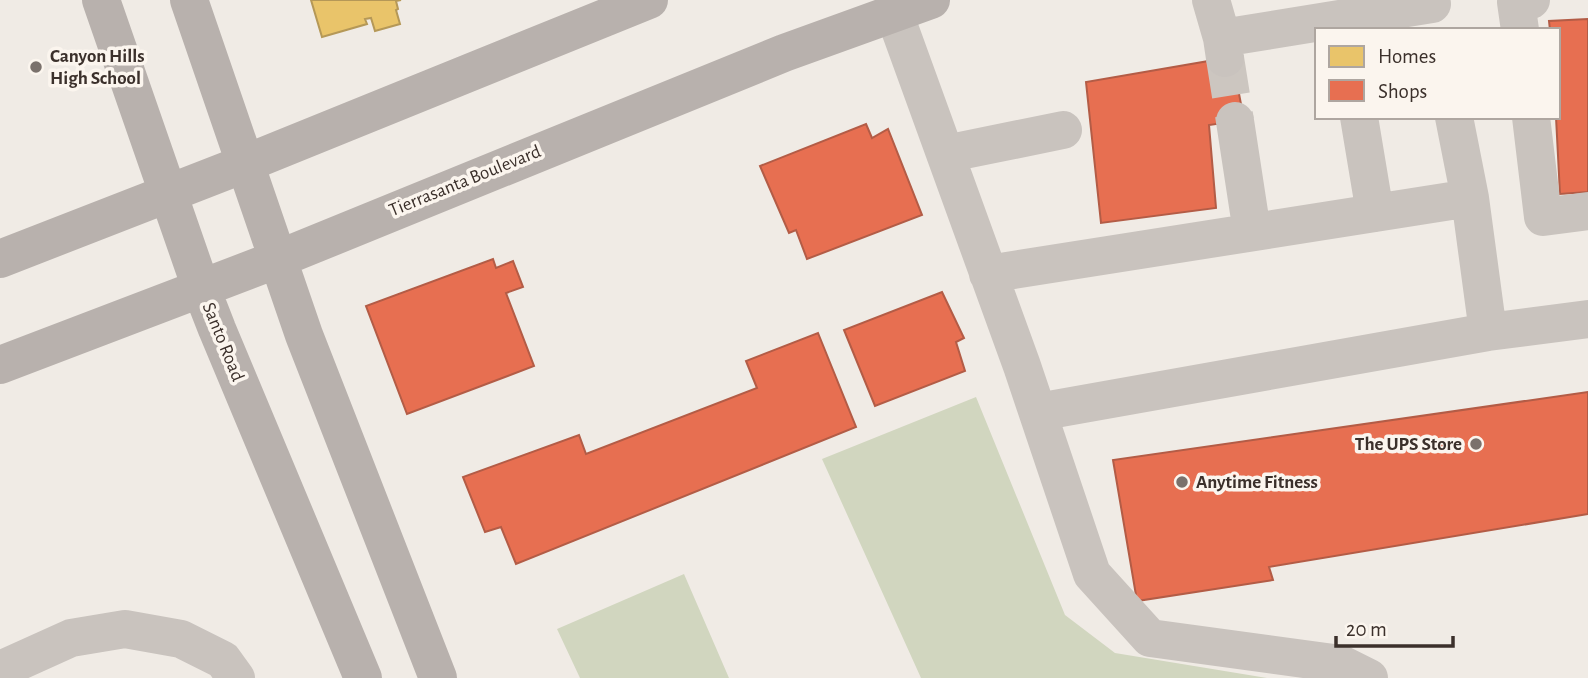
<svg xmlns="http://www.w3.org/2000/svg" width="1588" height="678" viewBox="0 0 1588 678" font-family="'Alegreya Sans',sans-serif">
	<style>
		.green { fill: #d1d6bf }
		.homes { fill: #e9c46a; stroke: #b59857; stroke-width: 2 }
		.shops { fill: #e76f51; stroke: #b35c46; stroke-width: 2 }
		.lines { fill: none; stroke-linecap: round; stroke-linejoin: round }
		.minor-tunnel { stroke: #ccc6c0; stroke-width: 38; stroke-dasharray: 38 19; stroke-linecap: butt }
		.minor { stroke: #c9c3be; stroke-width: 38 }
		.major { stroke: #b8b1ad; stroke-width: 38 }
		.poi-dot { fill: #7a716c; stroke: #fbf5ee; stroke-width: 2.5 }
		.labels { text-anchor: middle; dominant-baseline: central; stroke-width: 7; stroke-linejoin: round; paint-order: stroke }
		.poi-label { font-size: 19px; font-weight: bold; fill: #3b302b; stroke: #fbf5ee; text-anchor: start }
		.street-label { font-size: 19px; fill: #3b302b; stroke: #fbf5ee }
	</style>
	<rect width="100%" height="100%" fill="#f0ebe5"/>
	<path class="green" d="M976,397l89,218 50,38 152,25h-346l-99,-219z
		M684,574l45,104h-149l-23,-49z"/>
	<path class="homes" d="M311,0h90l-5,1 2,8 -2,1 4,14 -25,7 -4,-13 -6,1 2,5 -45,13z"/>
	<path class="shops" d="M1588,19v173l-28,2 -4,-77h2v-87h-8l-1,-9z
		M1232,57l12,63 -35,5 7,83 -115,15 -15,-141z
		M866,124l6,14 16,-9 34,86 -115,44 -11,-29 -7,3 -29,-67z
		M493,259l3,9 17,-7 10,26 -17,6 28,73 -127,48 -41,-108z
		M942,292l22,46 -8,4 9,29 -90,35 -31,-76z
		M818,333l38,94 -340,137 -15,-37 -16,5 -22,-55 116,-42 7,19 171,-66 -11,-27z
		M1588,392v122l-319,53 4,13 -136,21 -24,-141z
		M1588,392v122l-319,53 4,13 -136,21 -24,-141z"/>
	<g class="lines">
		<path class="minor-tunnel" d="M1225,58l10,63"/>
		<path class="minor" d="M1211,0l11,38 3,20
			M894,13l128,353 70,208 58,64 191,26 28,14
			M1520,30l-4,-28 15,-2
			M1222,38l210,-34
			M1359,117l16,96
			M1454,117l16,81 18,134
			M1531,117l12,100 45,-6
			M1235,121l17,111
			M945,154l118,-24
			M988,274l482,-76
			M1038,412l450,-80 100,-13
			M0,670l71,-32 54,-9 56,10 42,21 13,18"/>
		<path class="major" d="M101,0l100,288 16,41 146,349
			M189,0l115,335 134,343
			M0,259l244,-95 405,-164
			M0,365l278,-106 506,-206 147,-53"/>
	</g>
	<g class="poi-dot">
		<circle cx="36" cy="67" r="7"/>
		<circle cx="1476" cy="444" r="7"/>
		<circle cx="1182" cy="482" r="7"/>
	</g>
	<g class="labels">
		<g class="poi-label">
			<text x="50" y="56">Canyon Hills<tspan x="50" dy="22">High School</tspan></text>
			<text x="1462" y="444" text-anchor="end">The UPS Store</text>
			<text x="1196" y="482">Anytime Fitness</text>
		</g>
		<g class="street-label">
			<text transform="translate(465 181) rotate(-22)">Tierrasanta Boulevard</text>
			<text transform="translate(223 342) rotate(68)">Santo Road</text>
		</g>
	</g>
	<rect x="1315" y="28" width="245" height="91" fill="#fbf5ee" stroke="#aea6a0" stroke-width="2"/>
	<rect x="1329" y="46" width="35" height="21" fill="#e9c46a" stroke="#aea6a0" stroke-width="2"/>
	<text x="1378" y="63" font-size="21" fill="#3b302b">Homes</text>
	<rect x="1329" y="80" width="35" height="21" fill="#e76f51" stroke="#aea6a0" stroke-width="2"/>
	<text x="1378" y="98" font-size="21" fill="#3b302b">Shops</text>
	<path d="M1336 636v10h117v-10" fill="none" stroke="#3b302b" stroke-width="3.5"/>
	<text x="1346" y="636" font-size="21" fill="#3b302b" stroke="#fbf5ee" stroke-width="5" paint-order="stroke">20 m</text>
</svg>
